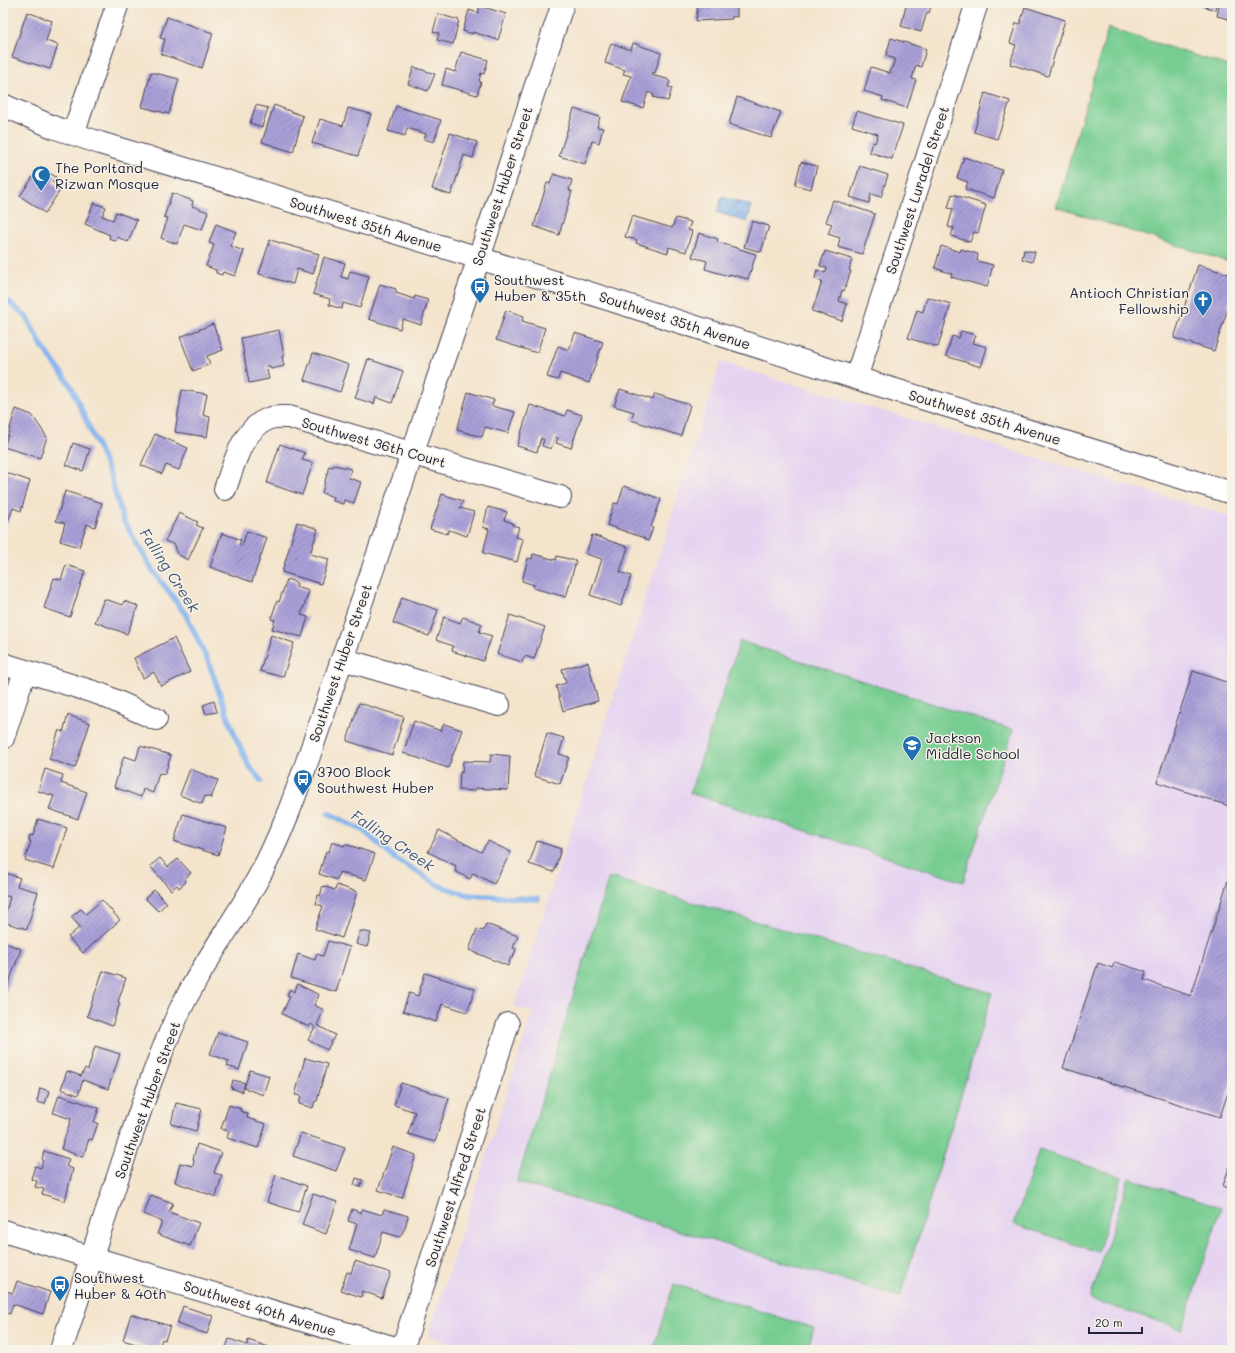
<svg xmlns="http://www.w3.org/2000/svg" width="1235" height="1353" viewBox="0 0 1235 1353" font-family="Mali,sans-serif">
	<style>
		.built { fill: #e5d3f1 }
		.park { fill: #77cd91; stroke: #4c7866 }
		.water { fill: url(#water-waves); stroke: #526a94 }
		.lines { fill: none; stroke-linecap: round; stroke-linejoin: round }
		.stream { stroke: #82b3ee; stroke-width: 5.5 }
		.building { fill: url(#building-hatch) }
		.minor-casing { stroke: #423f51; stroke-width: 24 }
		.minor { stroke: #fff; stroke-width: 22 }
		.labels { text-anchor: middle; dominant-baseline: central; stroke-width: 3; stroke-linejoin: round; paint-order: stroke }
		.poi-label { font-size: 14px; fill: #22223b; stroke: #f7f3e8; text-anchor: start }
		.street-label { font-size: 14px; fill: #22223b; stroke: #f7f3e8 }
		.water-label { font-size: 15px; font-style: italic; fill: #44557a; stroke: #f7f3e8 }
	</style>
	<defs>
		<pattern id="water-waves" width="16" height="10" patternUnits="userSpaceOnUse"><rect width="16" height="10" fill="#82b3ee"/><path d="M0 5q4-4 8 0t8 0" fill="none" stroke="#6a91c2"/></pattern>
		<pattern id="building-hatch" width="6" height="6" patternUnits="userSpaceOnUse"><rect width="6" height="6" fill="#aaa0d9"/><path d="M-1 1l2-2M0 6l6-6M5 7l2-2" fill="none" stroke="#8a82b1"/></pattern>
	</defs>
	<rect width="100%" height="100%" fill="#f7f3e8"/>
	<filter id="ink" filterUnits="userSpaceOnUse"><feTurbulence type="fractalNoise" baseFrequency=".025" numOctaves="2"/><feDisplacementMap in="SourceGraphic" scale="8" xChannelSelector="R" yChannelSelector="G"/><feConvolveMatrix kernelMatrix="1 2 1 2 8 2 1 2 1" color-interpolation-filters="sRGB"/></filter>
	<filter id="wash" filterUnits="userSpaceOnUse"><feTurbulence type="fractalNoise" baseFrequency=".012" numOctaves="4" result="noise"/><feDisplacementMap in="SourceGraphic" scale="16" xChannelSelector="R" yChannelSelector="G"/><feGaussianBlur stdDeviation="0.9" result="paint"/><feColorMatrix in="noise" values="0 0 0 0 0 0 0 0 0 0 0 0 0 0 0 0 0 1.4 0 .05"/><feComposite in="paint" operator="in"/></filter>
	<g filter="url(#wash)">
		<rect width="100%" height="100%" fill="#f4e4cc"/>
		<path class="built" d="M721,362l511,155v833h-759l-45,-14 105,-324 -19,-5z"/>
		<path class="park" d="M1108,28l124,39v196l-176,-56z
			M740,641l273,89 -50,152 -273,-89z
			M609,877l383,116 -92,304 -383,-115z
			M1039,1150l83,27 -24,75 -84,-28z
			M1129,1178l92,30 -39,121 -92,-30z
			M674,1284l140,44 -7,22h-154z"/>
		<path class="water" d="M722,197l30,9 -5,16 -30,-10z"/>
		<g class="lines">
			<path class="stream" d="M3,297l23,19 16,30 29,40 39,89 13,44 28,49 35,47 22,46 27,75 14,30 12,15
				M328,813l36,18 30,27 46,28 28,9 70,4"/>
		</g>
		<g id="blocks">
			<path class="building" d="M698,3h39v14l-5,-1v3l-36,2z
				M897,3h35l-3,10 -2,-1 -6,20 -20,-6 5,-20z
				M1204,3h24v2l4,2v13l-15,-4 2,-10 -3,-1 -1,5 -12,-4z
				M480,6l26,8 -8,26 -25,-8v2l-10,-3 6,-21 9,3z
				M1025,7l40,13 -17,56 -38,-12 6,-19 -6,-2 6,-20 4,1z
				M27,12l25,9 -6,20 12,4 -8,24 -38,-12z
				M438,14l21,6 -6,24 -16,-4 2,-7 -6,-1z
				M167,17l46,16 -11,35 -41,-14 4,-15 -5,-1z
				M891,38l35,11 -5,18 -5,-2 -4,14 4,1 -9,28 -25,-8 1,-3 -19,-6 7,-24 19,6 5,-14 -9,-3z
				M611,43l20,7 2,-7 28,10 -6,20 -3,-1 -1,3 16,4 3,3 -2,5 4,1 -4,13 -15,-4 1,-2 -6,-3 -5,16 -21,-6 9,-26 -8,-2 2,-4 -20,-7z
				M461,52l27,8 -4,14 -3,-1 -2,8 2,1 -4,13 -35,-10 4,-16 9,3z
				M414,67l21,7 -7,17 -20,-7z
				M151,72l28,7 -10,35 -27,-7z
				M985,93l25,8 -13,38 -23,-7z
				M737,97l44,15 -10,26 -42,-14z
				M256,105l12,3 -6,19 -12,-4z
				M274,105l29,11 -10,36 -31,-10z
				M396,106l45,14 -7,22 -10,-3 2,-5 -19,-6 -2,8 -17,-5z
				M348,108l23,6 -13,42 -46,-13 8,-24 23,7z
				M574,109l26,8 -3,10 6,1 -4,15 -7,-2 -7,23 -26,-8z
				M857,111l46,14 -11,34 -23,-7 3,-10 3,1 3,-9 -26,-8z
				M450,133l27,9 -4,16 -9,-3 -13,40 -19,-6z
				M964,157l38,13 -8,28 -29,-9 3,-7 -11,-4z
				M801,162l16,4 -6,23 -16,-4z
				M860,166l28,9 -7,22 -10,-3 -2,9 -19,-6z
				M37,171l8,7 4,-5 7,4 -4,5 9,7 -16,24 -25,-17z
				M553,174l19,6 -3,11h3l-13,44 -25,-9 13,-43 3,1z
				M172,193l21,8 -1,5 16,6 -6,18 -18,-6 -7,20 -16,-6 7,-20 -4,-1z
				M952,194l34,11 -8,28 -4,-1 -4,10 -19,-6 3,-8 -6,-1 5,-18 -5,-1z
				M833,200l42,14 -13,40 -24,-7 2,-9 -12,-4 4,-10 -6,-2z
				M94,203l12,4 -4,9 11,4 3,-8 21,8 -9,22 -11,-5 -2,4 -6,-3 1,-3 -25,-11z
				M632,216l40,12 4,-10 15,4 -3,8 4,1 -6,21 -17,-5 -1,6 -32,-10 1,-3 -12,-3z
				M752,221l17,5 -8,26 -17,-5z
				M216,224l20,8 -6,14 14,5 -9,25 -12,-4 -1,3 -6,-2v-3l-10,-4 8,-21 -5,-2z
				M699,233l19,6 -1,3 39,12 -8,25 -19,-5v2l-24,-7 2,-8 -15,-4z
				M270,240l49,14 -6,20 -16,-5 -4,15 -34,-10z
				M941,246l19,6 1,-3 17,5 -1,7 16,4 -6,22 -36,-10 1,-3 -17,-6z
				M1024,250l11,2 -3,10 -10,-3z
				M825,251l27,8 -3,11 2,1 -7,20 -2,-1 -3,11 8,3 -5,17 -30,-10 10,-29 -7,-3 2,-9 8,3 2,-5 -7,-2z
				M324,257l21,6 -4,14 7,2 2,-8 19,5 -9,32 -17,-5 -1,6 -13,-4 1,-6 -17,-5z
				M1198,265l34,10v21l-18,55 -40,-13z
				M380,284l16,5v4l18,6 1,-3 13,4 -7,25 -18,-6 -3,10 -31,-10z
				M927,297l24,7 -13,43 -30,-9 9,-28 6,2z
				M506,310l18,6 -2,5 23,7 -8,25 -41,-13z
				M213,324l10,26 -16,6 3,8 -17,7 -13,-34z
				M279,330l5,26h-2l2,10 -13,3 -1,-3h-4l3,13 -20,4 -8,-45z
				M961,331l15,4 -3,8 14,4 -6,20 -35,-11 6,-20 7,2z
				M575,333l28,9 -14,41 -29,-10 -2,7 -11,-3 11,-31 11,4z
				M313,353l36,12 -9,27 -36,-12z
				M368,359l35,12 -11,32 -16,-6 -2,7 -19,-6z
				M620,389l33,11 2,-6 35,11 -9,31 -50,-16 3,-8 -20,-6z
				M182,390l25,4 -4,21 7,2 -3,20 -32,-5z
				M468,392l26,8 -2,6 23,6 -7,21 -23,-6 -3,10 -25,-7z
				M530,405l35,11 2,-6 15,5 -11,33 -15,-5 2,-5 -3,-1 -4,12 -9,-3 2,-6 -3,-2 -4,14 -20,-6z
				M16,409l16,6 15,22 -7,21 -36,-11z
				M155,434l33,14 -9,22 -13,-5 -4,9 -21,-9z
				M73,443l17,6 -7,22 -17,-6z
				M280,444l25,9 -3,7 11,3 -11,32 -35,-12z
				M334,465l17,4 -2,9 12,4 -7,21 -10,-3 -1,4 -10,-3 1,-4 -12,-4 7,-27 4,1z
				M4,472l26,9 -9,30 -8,-3 -6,16 -4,-1v-47z
				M624,486l37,13 -10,28 2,1 -5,13 -4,-2v-1l-37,-13 7,-22 4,1z
				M65,491l37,12 -7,24 -8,-3 -8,23 -19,-6 5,-18 -9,-2z
				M442,494l21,7 -3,7 14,4 -7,24 -18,-6 -2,4 -17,-5z
				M488,507l19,5 -3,8 9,3 -1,2 7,2 -3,10 7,2 -6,23 -34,-9 6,-24 -6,-2z
				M179,513l19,9 -2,3 7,3 -15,32 -11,-6 -2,-9 -10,-4z
				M297,522l21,7 -8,25 19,5 -8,25 -39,-12z
				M247,531l20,7 -15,44 -42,-15 12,-34 19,7 -2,5 3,1z
				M592,535l36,12 -8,25 11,4 -10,30 -31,-11 12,-36 -16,-5z
				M533,554l23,6 1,-4 19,5 -10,36 -33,-9 1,-3 -12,-4 6,-23 4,1z
				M66,565l19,6 -15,46 -26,-9 10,-30 7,2z
				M287,579l10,4 -1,4 13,4 -8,24 7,2 -6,20 -30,-8 3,-9 -4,-1 6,-18 2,1z
				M402,597l36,13 -9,26 -36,-13z
				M104,599l19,6 1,-4 14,5 -11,28 -32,-12z
				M510,615l35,12 -11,32 -9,-3 -3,6 -25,-8z
				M444,617l16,6 3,-6 19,7 -3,8 13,4 -9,25 -31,-10 1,-5 -17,-6z
				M271,635l23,8 -11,34 -23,-6z
				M174,638l16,34 -29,14 -7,-14 -11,6 -9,-20z
				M588,662l10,39 -35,10 -7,-25 10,-3 -4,-14z
				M1193,671l39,13v123l-75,-25z
				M214,701l3,11 -11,2 -3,-9z
				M359,703l45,14 -12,38 -45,-14z
				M68,715l22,8 -15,45 -26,-9 10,-29 4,2z
				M414,721l27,10 3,-7 18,6 -14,38 -45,-15z
				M547,733l17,5 -5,16 10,3 -9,27 -26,-8z
				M140,746l31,9 -6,19 -6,-1 -6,20 -10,-4 -2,8 -27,-10 10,-31 12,4z
				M491,754l19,2 -2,34 -33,-2v3l-16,-1 1,-18 2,1 1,-12 27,1z
				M45,769l18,6 -2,8 26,9 -9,27 -29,-10 5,-13 -16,-5z
				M190,769l28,11 -7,18 -6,-2 -3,8 -22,-9z
				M183,814l44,14 -9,27 -44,-14z
				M38,819l29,9 -13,41 -29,-9 6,-19h-2l1,-6 3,1z
				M439,830l42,22 7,-11 23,11 -17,32 -21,-11 -3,6 -15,-8 1,-5 -28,-14z
				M537,841l24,8 -7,23 -25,-8z
				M332,842l12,4 1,-2 30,10 -9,26 -27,-8 -2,8 -18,-6 7,-23 3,1z
				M160,858l8,9 10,-8 13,14 -7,6 2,3 -7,6 -2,-3 -6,5 -21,-24z
				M1232,868v212l-12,37 -157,-49 35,-105 14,5 3,-6 31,10 -2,8 47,16z
				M3,872l17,6 -3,8 21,6 -11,37 -24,-7 7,-25 -7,-2z
				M337,885l20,7 -15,46 -27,-9 8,-23 -7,-2 2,-9 2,1 3,-10 12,4z
				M154,890l13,13 -9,8 -13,-13z
				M102,900l18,20 -37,33 -15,-16 12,-10 -9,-10 10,-8 5,5z
				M486,924l32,12 -5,12 3,1 -3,9 -2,-1 -3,9 -39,-16 8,-21 6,2z
				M360,931l11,2 -4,14 -11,-3z
				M328,941l22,6 -14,45 -45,-14 7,-24 17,6 2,-6 6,2z
				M3,942l18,7 -17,48h-1z
				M103,971l23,7 -8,24 2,1 -8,23 -25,-10z
				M425,973l50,16 -8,23 -25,-8 -6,18 -33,-11 6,-18 9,3z
				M298,984l21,11 -5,10 10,5 -7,15 18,10 -8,15 -19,-10 7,-13 -4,-3 -2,3 -27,-13 8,-18 -3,-1 3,-6 4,3z
				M218,1032l30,10 -9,28 -12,-4 2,-5 -19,-7z
				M95,1046l25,8 -12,35 -25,-9 -5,15 -17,-6 6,-18 14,5 4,-8 3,2z
				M305,1058l22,6 -10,37h-2l-2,7 -14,-4 2,-8 -6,-1z
				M250,1070l19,6 -6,19 -19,-7z
				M233,1080l12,3 -3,9 -11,-4z
				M401,1083l48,15 -14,44 -27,-8 7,-22 -21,-7z
				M40,1088l9,3 -4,13 -8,-2z
				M59,1095l40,13 -5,14 4,1 -6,17 -3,-1 -6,18 -22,-8 10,-30 -18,-6z
				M176,1103l26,6 -6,22 -25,-7z
				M229,1105l12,4 -1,2 8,3 -1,4 19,6 -8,24 -31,-10 2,-7 -8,-2z
				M301,1133l44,15 -9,23 -43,-15z
				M197,1144l24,8 -7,21 8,2 -6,22 -41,-15 5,-19 13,3 1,-6 -1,-1z
				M393,1147l23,8 -14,43 -24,-8z
				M44,1151l25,8 -3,7 7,3 -8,32 -23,-7 2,-5 -9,-2 2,-6 -6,-2 4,-13 6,2 2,-8 -1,-1z
				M1232,1159v30l-9,-3z
				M276,1175l31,11 -9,26 -31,-10z
				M356,1178l7,2 -3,7 -6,-2z
				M313,1194l24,8 -11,32 -24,-9z
				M151,1195l22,8 -4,9 30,11 -9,23 -33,-12 5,-12 -18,-8z
				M352,1209l9,4 1,-4 20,6 2,-6 24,7 -3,12 -5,9 -17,-5 -8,26 -26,-8 8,-26 -9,-3z
				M355,1261l36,12 -9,25 -20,-7 -1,6 -20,-7 6,-18 4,1z
				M17,1281l33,11 -7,22 -30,-10 -3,10 -7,-2v-22l10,3z
				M183,1306l30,10 -6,18 -30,-10z
				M131,1314l39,12 -5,14 -3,-1 -4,11h-4l-31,-10z
				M229,1339l18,6 1,-5 30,10h-53z"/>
		</g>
	</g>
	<g filter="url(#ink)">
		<use href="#blocks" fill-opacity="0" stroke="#423f51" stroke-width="1"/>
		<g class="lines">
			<g class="minor-casing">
				<path id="minor" d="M3,105l50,22 47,16 379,115 377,120 376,115
					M73,134l45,-131
					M856,378l121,-375
					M225,489c9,-24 16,-59 43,-70 5,-3 15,-2 21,-2l271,80
					M342,659l157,46
					M3,664l97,30 56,25
					M3,738l22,-67
					M3,1231l399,119
					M61,1350c22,-67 44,-134 66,-201 16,-47 32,-94 53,-139 23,-48 56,-90 81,-137 20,-38 34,-77 48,-117l170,-498 84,-255
					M402,1350l106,-326"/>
			</g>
			<use href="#minor" class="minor"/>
		</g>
	</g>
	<defs>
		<g id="mosque-pin" transform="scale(1)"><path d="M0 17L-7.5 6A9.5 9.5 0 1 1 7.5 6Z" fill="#1f6fb2" stroke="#f7f3e8"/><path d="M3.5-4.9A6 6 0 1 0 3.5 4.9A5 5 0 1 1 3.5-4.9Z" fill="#fff"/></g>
		<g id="bus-pin" transform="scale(1)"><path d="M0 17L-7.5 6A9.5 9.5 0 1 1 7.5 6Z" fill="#1f6fb2" stroke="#f7f3e8"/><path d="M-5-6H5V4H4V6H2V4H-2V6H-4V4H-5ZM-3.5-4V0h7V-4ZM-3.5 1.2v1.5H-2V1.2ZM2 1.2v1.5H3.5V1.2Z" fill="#fff"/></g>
		<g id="church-pin" transform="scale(1)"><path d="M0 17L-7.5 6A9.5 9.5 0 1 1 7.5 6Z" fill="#1f6fb2" stroke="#f7f3e8"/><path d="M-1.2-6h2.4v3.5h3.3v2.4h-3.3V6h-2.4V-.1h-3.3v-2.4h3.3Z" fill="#fff"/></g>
		<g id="school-pin" transform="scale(1)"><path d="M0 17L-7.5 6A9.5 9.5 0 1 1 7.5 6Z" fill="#1f6fb2" stroke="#f7f3e8"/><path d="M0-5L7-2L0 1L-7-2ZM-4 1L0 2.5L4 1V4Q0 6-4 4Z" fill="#fff"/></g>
	</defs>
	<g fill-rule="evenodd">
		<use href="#mosque-pin" x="41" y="175"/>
		<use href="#bus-pin" x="480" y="287"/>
		<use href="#church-pin" x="1203" y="300"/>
		<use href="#school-pin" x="912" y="745"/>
		<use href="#bus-pin" x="303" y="779"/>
		<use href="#bus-pin" x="60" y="1285"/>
	</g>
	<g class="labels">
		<g class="poi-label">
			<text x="55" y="167">The Porltand<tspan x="55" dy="16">Rizwan Mosque</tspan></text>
			<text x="494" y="279">Southwest<tspan x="494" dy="16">Huber &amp; 35th</tspan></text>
			<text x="1189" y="292" text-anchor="end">Antioch Christian<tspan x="1189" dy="16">Fellowship</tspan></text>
			<text x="926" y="737">Jackson<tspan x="926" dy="16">Middle School</tspan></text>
			<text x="317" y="771">3700 Block<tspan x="317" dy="16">Southwest Huber</tspan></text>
			<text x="74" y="1277">Southwest<tspan x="74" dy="16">Huber &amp; 40th</tspan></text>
		</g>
		<g class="street-label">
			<text transform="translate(502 186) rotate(-72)">Southwest Huber Street</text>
			<text transform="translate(917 190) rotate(-72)">Southwest Luradel Street</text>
			<text transform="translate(366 224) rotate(17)">Southwest 35th Avenue</text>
			<text transform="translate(675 320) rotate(18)">Southwest 35th Avenue</text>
			<text transform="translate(985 417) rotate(17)">Southwest 35th Avenue</text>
			<text transform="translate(374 442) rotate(16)">Southwest 36th Court</text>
			<text transform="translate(340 663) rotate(-71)">Southwest Huber Street</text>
			<text transform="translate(147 1100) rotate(-70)">Southwest Huber Street</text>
			<text transform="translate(455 1187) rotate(-72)">Southwest Alfred Street</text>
			<text transform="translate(260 1308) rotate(17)">Southwest 40th Avenue</text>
		</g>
		<g class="water-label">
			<text transform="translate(170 570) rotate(57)">Falling Creek</text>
			<text transform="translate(393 840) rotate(34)">Falling Creek</text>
		</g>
	</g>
	<rect width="1235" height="1353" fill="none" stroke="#f7f3e8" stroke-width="16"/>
	<path d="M1089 1327v6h53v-6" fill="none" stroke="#22223b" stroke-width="2"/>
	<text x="1095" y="1327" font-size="12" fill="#22223b" stroke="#f7f3e8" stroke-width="3" paint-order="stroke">20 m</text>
</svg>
